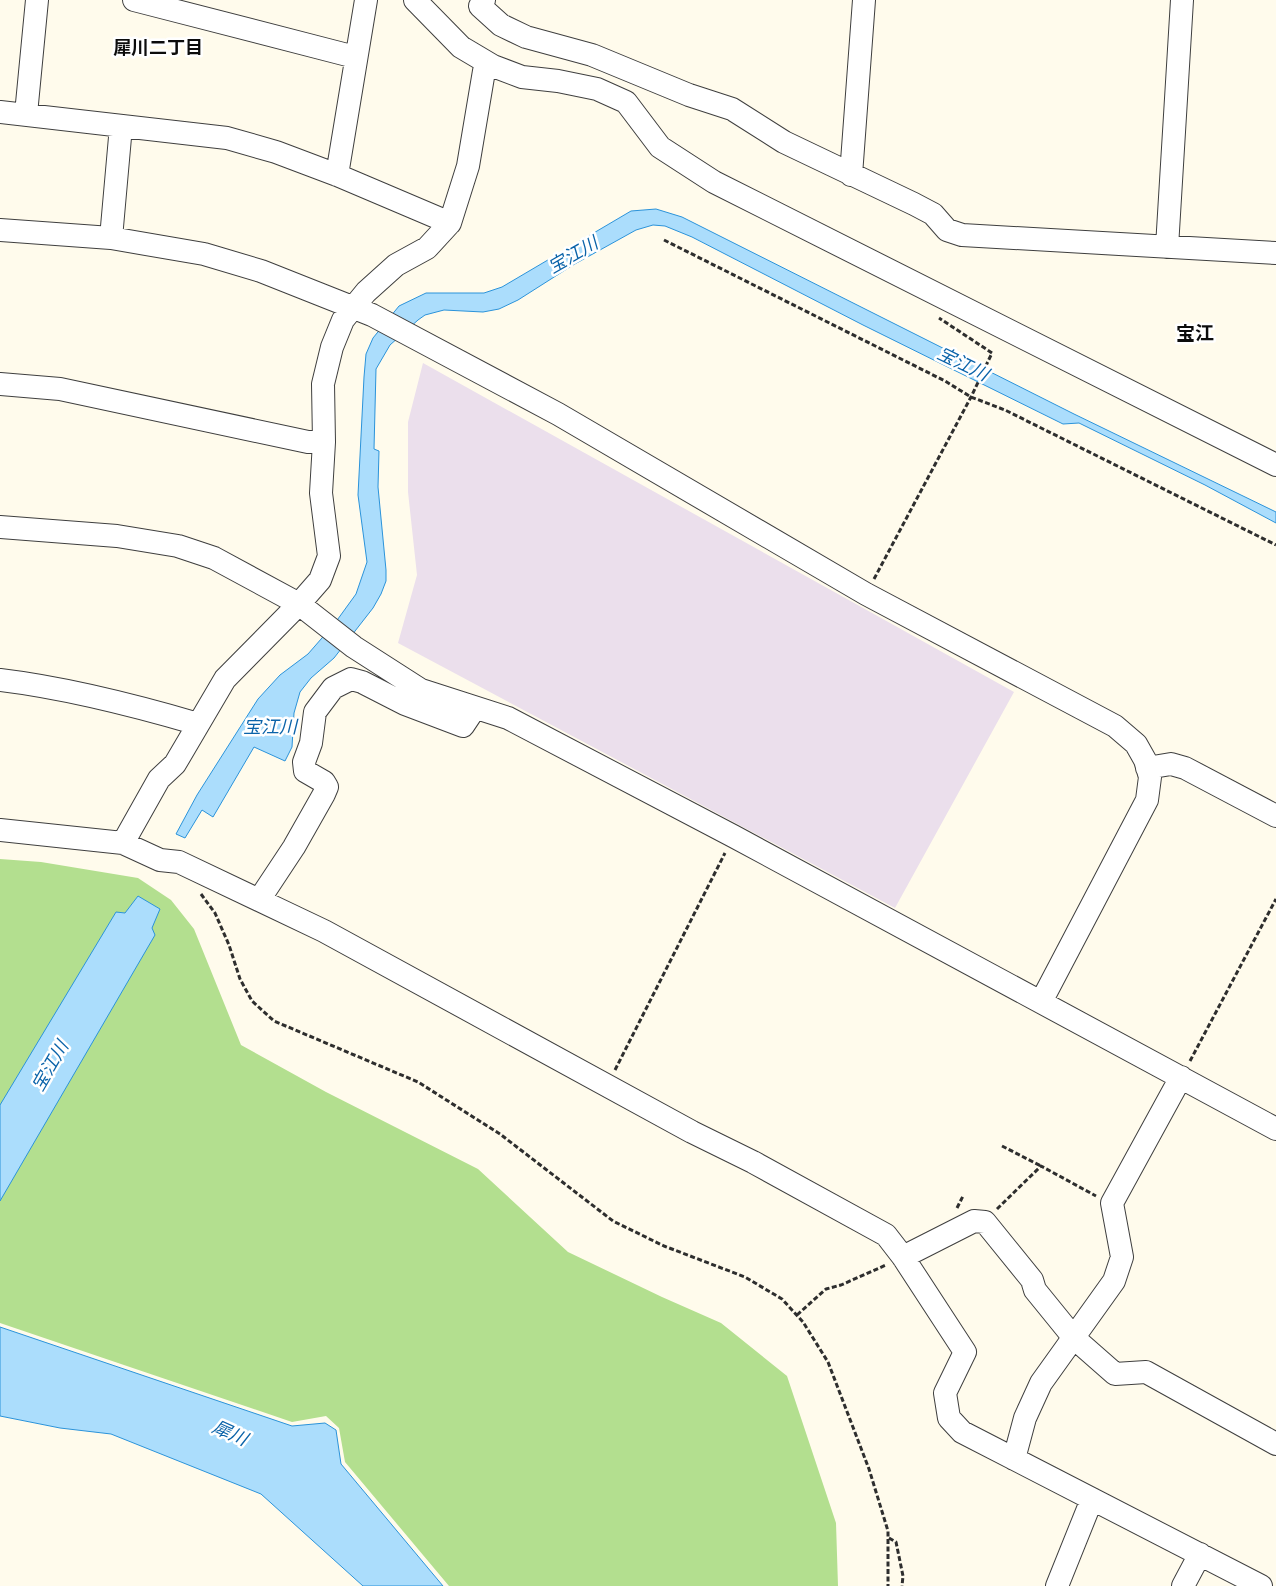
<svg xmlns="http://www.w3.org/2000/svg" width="1276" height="1586" viewBox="0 0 1276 1586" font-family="'Crimson Pro','Noto Sans JP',serif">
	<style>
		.industrial { fill: #ebdfec }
		.forest { fill: #b3df8f }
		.water { fill: #abddfc; stroke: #2b93da }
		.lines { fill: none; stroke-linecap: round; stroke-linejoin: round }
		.minor-casing { stroke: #3f3f3f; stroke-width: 24 }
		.path { stroke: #2e2e2e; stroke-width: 3; stroke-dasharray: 5 2.5; stroke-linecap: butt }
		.minor { stroke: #fff; stroke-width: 22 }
		.labels { text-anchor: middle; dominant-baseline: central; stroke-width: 5; stroke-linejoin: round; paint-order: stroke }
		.neighbourhood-label { font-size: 18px; font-weight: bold; fill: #0c0c0c; stroke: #fff }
		.water-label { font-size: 18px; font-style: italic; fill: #0a63a9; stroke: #fff }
		.quarter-label { font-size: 19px; font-weight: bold; fill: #0c0c0c; stroke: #fff }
	</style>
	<rect width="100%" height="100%" fill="#fffbec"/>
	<path class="industrial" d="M423,363l591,329 -119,216 -497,-265 19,-68 -9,-83v-70z"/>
	<path class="forest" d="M0,859l41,3 97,16 33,22 23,29 47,116 85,47 152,77 90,83 94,45 59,26 66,53 49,147 2,63h-389l-104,-124 -6,-34 -13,-12 -34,6 -292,-99z"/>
	<path class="water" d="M656,209l26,8 392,197 202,98v11l-71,-38 -126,-62 -16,1 -200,-99 -171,-88 -27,-11 -12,-1 -17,5 -63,35 -55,35 -19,9 -16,3 -39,-2 -19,5 -7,5 -28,25 -14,24 -2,80 5,2 -1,36 8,83v11l-5,13 -8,14 -39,50 -23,20 -11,14 -6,21 -2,34 -7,14 -31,-14 -41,70 -11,-7 -17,28 -9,-4 21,-39 61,-96 22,-24 28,-21 27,-31 21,-29 11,-32 -9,-67 6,-118 2,-23 7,-16 26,-32 27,-13h58l18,-6 129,-76z
		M138,896l22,13 -8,19 3,7 -155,266v-96l116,-193 9,1z
		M0,1327l292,99 33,-3 11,7 5,34 102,122h-80l-102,-92 -150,-60 -51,-6 -60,-12z"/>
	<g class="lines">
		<g class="minor-casing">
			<path id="minor" d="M134,0l221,57
				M415,0l46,47 32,19 29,11 36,4 39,8 29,13 34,45 54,35 562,283
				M484,0l-4,6 21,19 25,12 66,18 97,40 43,14 52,33 130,62 19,10 14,16 15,5 314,18
				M0,112l227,26 49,14 61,23 113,48
				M26,114l11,-114
				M337,175l29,-175
				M851,175l13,-175
				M0,230l111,8 93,16 57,17 111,44 186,99 308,180 249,132 21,18 9,16 5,17 -3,23 -106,202
				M111,238l10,-112
				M1167,247l15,-247
				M0,384l60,5 248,53h16
				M0,527l117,9 61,10 36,12 85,46 55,43 67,43 87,28 225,118 543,293
				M0,680c67,8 133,25 198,44
				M1147,768l24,-4 14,4 91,48
				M0,830l123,13 37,17 19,2 145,69 368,201 61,30 133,73 17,22 62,95 -20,41 4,25 13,14 299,154
				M123,843l36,-64 16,-15 50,-85 74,-75 21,-24 9,-24 -8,-63 3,-51 -1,-58 9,-37 11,-27 23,-28 30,-27 31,-17 23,-25 18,-57 16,-95 9,-5
				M259,900l35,-53 30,-53 3,-7 -3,-5 -19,-11 -1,-9 7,-19 4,-31 18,-24 18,-9 11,3 43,22 58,22 12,-18
				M903,1257l71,-36 11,1 47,58 3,10 39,48 41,36 31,-2 130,72
				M1014,1459l11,-41 16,-35 73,-102 8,-24 -10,-54 69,-126
				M1057,1586l35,-87
				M1183,1586l17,-32"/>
		</g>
		<path class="path" d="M664,240l281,141 26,16 34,13 271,135
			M874,579l97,-182 21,-44 -53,-35
			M201,894l14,19 14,32 11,34 12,22 22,20 144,61 82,52 113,87 51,25 81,31 37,22 21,23 25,40 41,107 19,62v55
			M1190,1061l86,-162
			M615,1070l110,-217
			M1002,1146l39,20
			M957,1208l6,-12
			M997,1209l44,-43 55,30
			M797,1315l29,-26 15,-4 45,-20
			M889,1538l7,4 7,34 -1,10"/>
		<use href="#minor" class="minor"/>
	</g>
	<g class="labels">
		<g class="neighbourhood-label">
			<text x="158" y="48">犀川二丁目</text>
		</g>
		<g class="water-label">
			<text transform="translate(573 255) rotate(-30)">宝江川</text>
			<text transform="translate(963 364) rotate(26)">宝江川</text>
			<text x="270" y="727">宝江川</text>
			<text transform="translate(50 1066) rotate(-60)">宝江川</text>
			<text transform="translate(230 1433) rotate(24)">犀川</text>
		</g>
		<g class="quarter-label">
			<text x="1195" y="333">宝江</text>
		</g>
	</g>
</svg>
